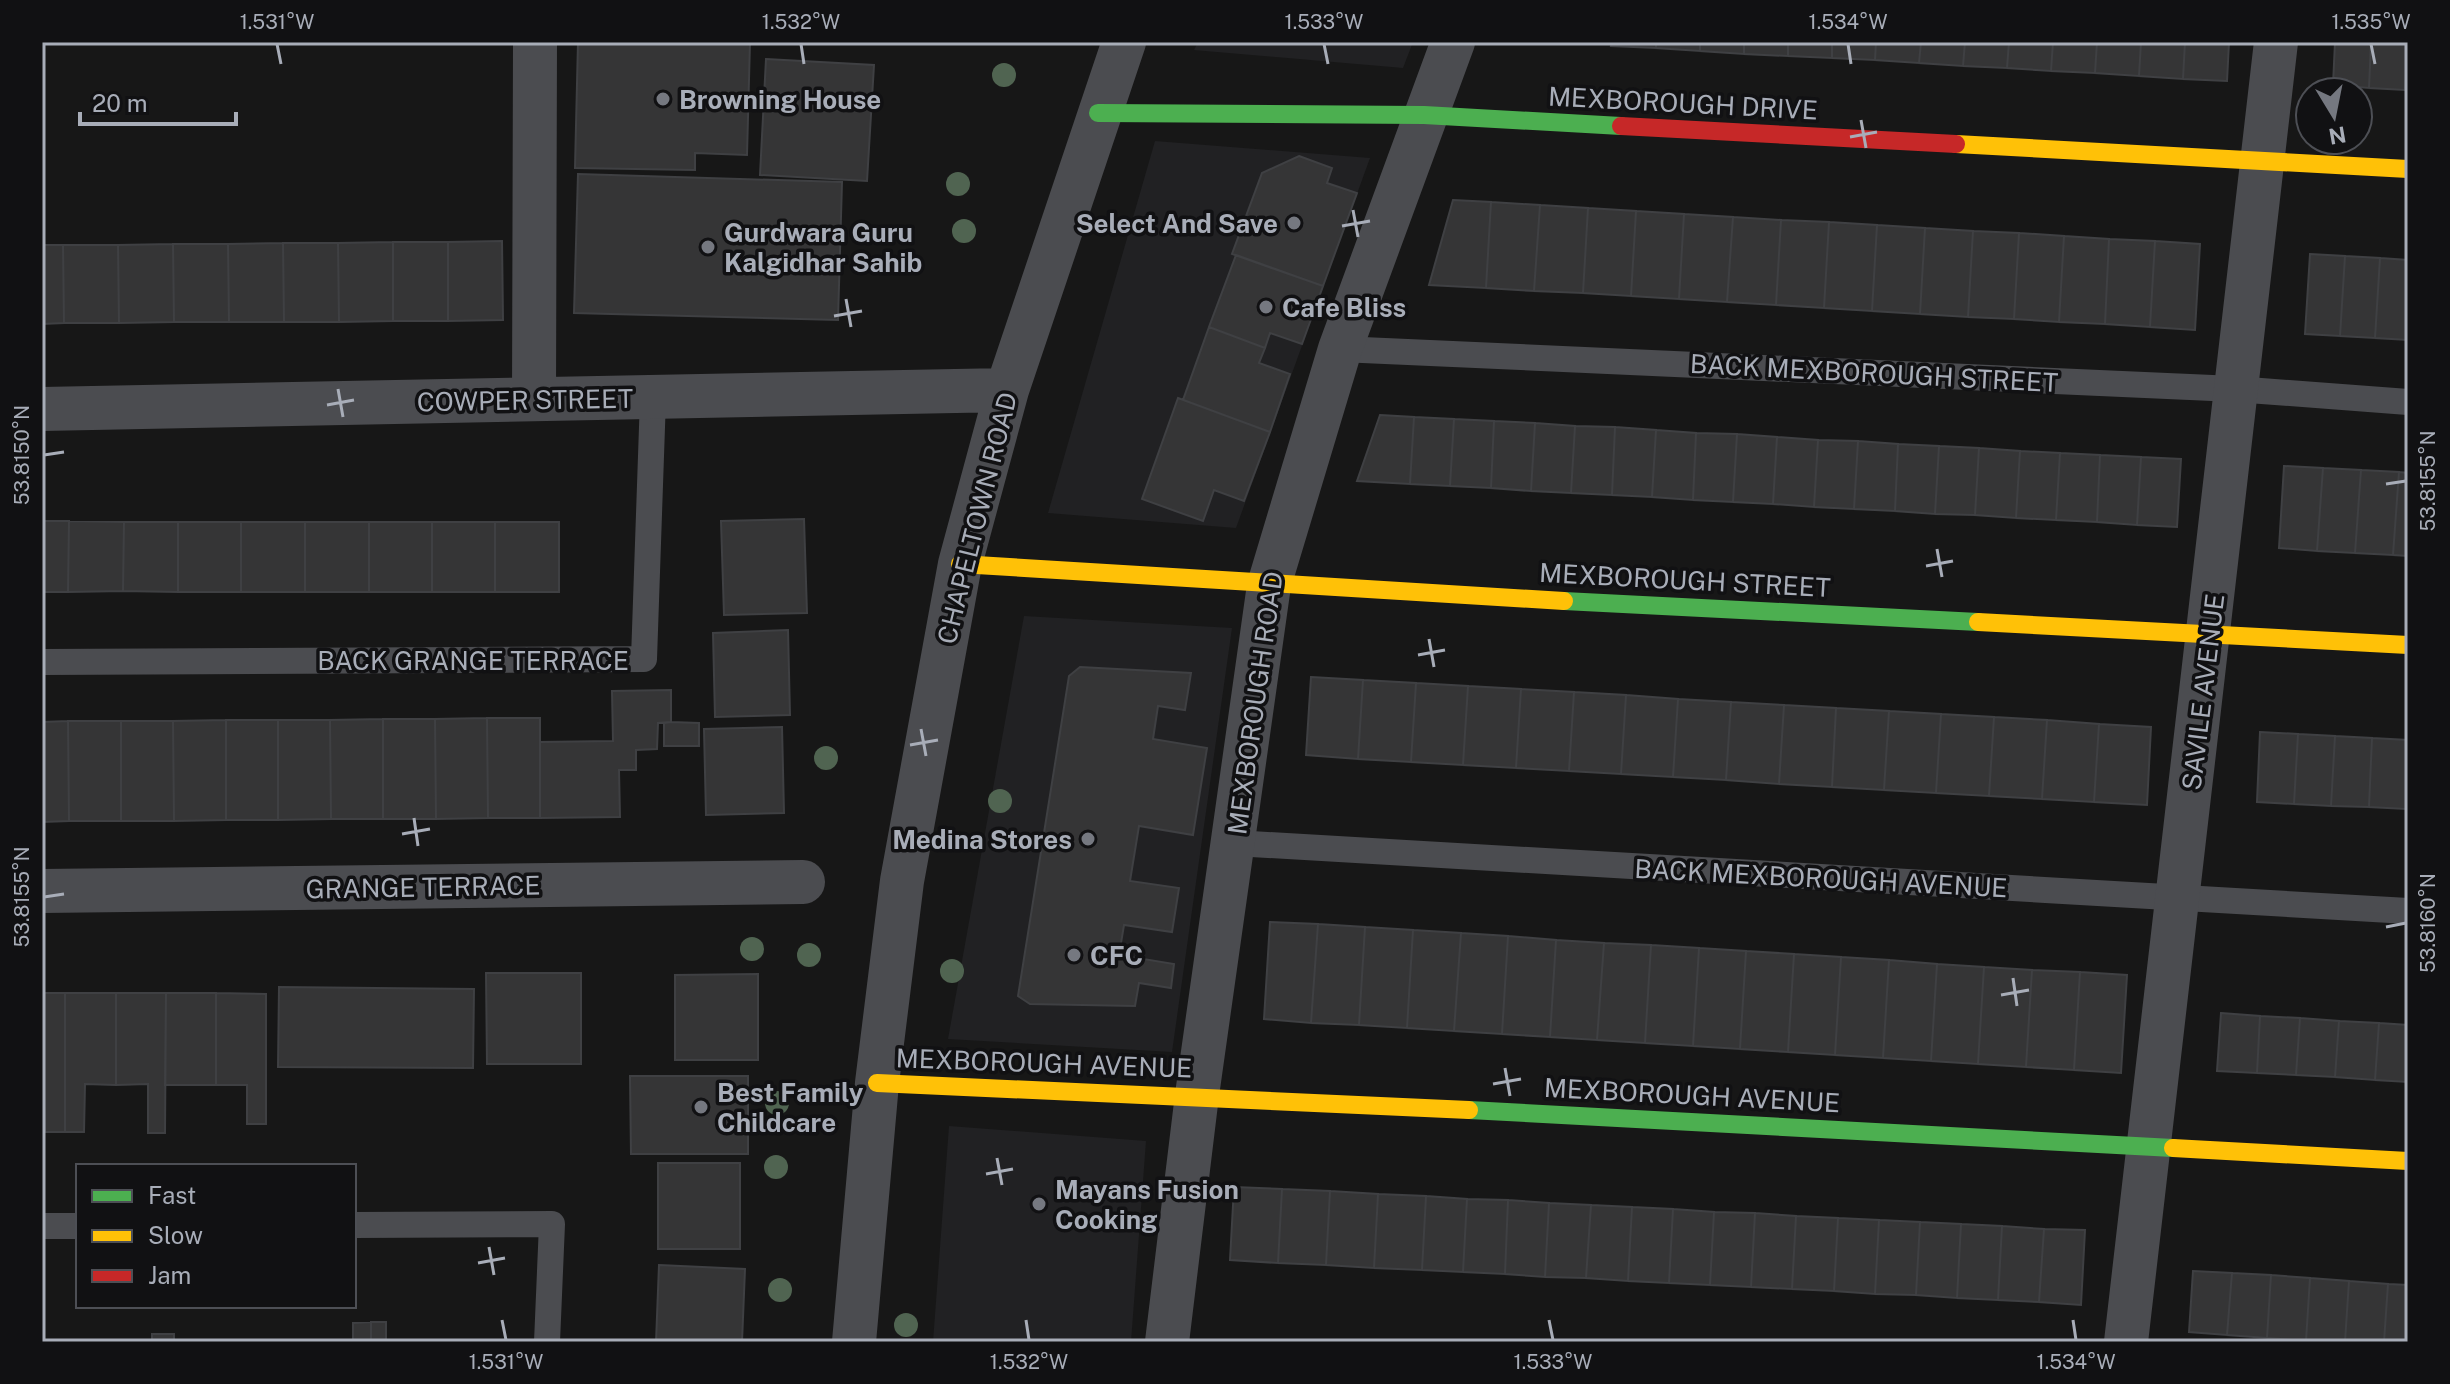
<svg xmlns="http://www.w3.org/2000/svg" width="2450" height="1384" viewBox="0 0 2450 1384" font-family="'Public Sans',sans-serif">
	<style>
		.built { fill: #212123 }
		.building { fill: #353536; stroke: #3f4043; stroke-width: 2 }
		.lines { fill: none; stroke-linecap: round; stroke-linejoin: round }
		.lane { stroke: #4b4c50; stroke-width: 26 }
		.street { stroke: #4b4c50; stroke-width: 44 }
		.fast { stroke: #4caf50; stroke-width: 18 }
		.slow { stroke: #ffc107; stroke-width: 18 }
		.jam { stroke: #c62828; stroke-width: 18 }
		.tree { fill: #506451 }
		.ticks { fill: none; stroke: #a8adb8; stroke-width: 3 }
		.poi-dot { fill: #757880; stroke: #111113; stroke-width: 3 }
		.labels { text-anchor: middle; dominant-baseline: central; stroke-width: 7; stroke-linejoin: round; paint-order: stroke }
		.poi-label { font-size: 26px; font-weight: bold; fill: #a8adb8; stroke: #111113; text-anchor: start }
		.street-label { font-size: 26px; fill: #a8adb8; stroke: #111113 }
		.neatline { fill: none; stroke: #a8adb8; stroke-width: 3 }
		.ticks-label { font-size: 20px; text-anchor: middle; fill: #a8adb8 }
	</style>
	<rect width="100%" height="100%" fill="#171717"/>
	<path class="built" d="M1198,42h215l-10,26 -209,-18z
		M1155,141l215,17 -134,370 -188,-15z
		M1024,616l208,12 -60,424 -224,-13z
		M949,1126l197,15 -15,201h-198z"/>
	<path class="building" d="M578,42h172l-3,113 -52,-2v17l-120,-2z
		M1612,42h44v6l-45,-2z
		M1656,42h44v9l-44,-3z
		M1700,42h44v12l-44,-3z
		M1744,42h44v14l-44,-2z
		M1788,42h44v16l-44,-2z
		M1832,42h44l-1,18 -43,-2z
		M1876,42h45l-2,21 -44,-3z
		M1921,42h44l-2,24 -44,-3z
		M1965,42h44l-2,26 -44,-2z
		M2009,42h44l-2,29 -44,-3z
		M2053,42h44l-2,31 -44,-2z
		M2097,42h44l-2,34 -44,-3z
		M2141,42h44l-2,37 -44,-3z
		M2185,42h44l-2,39 -44,-2z
		M2335,42h36l-2,46 -36,-3z
		M2371,42h37l-3,48 -36,-2z
		M766,59l108,6 -7,116 -107,-6z
		M1299,156l33,12 -5,15 30,10 -34,93 -91,-32 30,-81z
		M578,174l264,8 -4,138 -264,-7z
		M1453,200l38,2 -5,86 -57,-3z
		M1491,202l49,3 -6,86 -48,-3z
		M1540,205l48,3 -5,85 -49,-2z
		M1588,208l48,3 -5,85 -48,-3z
		M1636,211l48,3 -5,85 -48,-3z
		M1684,214l49,3 -6,85 -48,-3z
		M1733,217l48,3 -5,85 -49,-3z
		M1781,220l48,2 -5,86 -48,-3z
		M1829,222l48,3 -5,86 -48,-3z
		M1877,225l48,3 -5,86 -48,-3z
		M1925,228l48,3 -5,86 -48,-3z
		M1973,231l46,2 -5,86 -46,-2z
		M2019,233l45,3 -5,86 -45,-3z
		M2064,236l45,3 -4,85 -46,-2z
		M2109,239l46,2 -5,86 -45,-3z
		M502,241l1,79 -55,1v-79z
		M2155,241l45,3 -5,86 -45,-3z
		M393,242h55v79h-55z
		M393,242v79l-54,1 -1,-79z
		M283,243h55l1,79h-55z
		M283,243l1,79h-55l-1,-78z
		M173,244h55l1,78h-55z
		M173,244l1,78 -55,1 -1,-78z
		M42,245h21l1,78 -22,1z
		M63,245h55l1,78h-55z
		M2310,254l35,2 -5,80 -35,-2z
		M1236,255l87,31 -21,58 -32,-11 -5,15 -56,-21z
		M2345,256l35,2 -5,80 -35,-2z
		M2380,258l28,2v80l-33,-2z
		M1209,327l56,21 -6,15 31,11 -20,58 -87,-32z
		M1178,398l92,34 -26,69 -30,-11 -11,31 -61,-22z
		M1380,415l34,2 -4,67 -53,-3z
		M1414,417l40,2 -4,67 -40,-2z
		M1454,419l40,2 -3,67 -41,-2z
		M1494,421l41,2 -4,68 -40,-3z
		M1535,423l40,3 -4,67 -40,-2z
		M1575,426l40,1 -3,68 -41,-2z
		M1615,427l41,3 -4,67 -40,-2z
		M1656,430l40,3 -3,67 -41,-3z
		M1696,433l41,1 -4,68 -40,-2z
		M1737,434l40,3 -4,67 -40,-2z
		M1777,437l41,3 -4,67 -41,-3z
		M1818,440l40,1 -4,68 -40,-2z
		M1858,441l40,3 -3,67 -41,-2z
		M1898,444l41,2 -4,68 -40,-3z
		M1939,446l40,2 -4,67 -40,-1z
		M1979,448l41,3 -4,67 -41,-3z
		M2020,451l40,2 -4,67 -40,-2z
		M2060,453l40,2 -3,67 -41,-2z
		M2100,455l41,2 -4,68 -40,-3z
		M2141,457l40,2 -4,68 -40,-2z
		M2284,466l39,2 -6,83 -38,-3z
		M2323,468l38,2 -6,83 -38,-2z
		M2361,470l38,2 -6,83 -38,-2z
		M2399,472l9,1v83l-15,-1z
		M804,519l3,94 -83,2 -3,-94z
		M42,521h27l-1,71h-26z
		M69,521l55,1 -1,69 -55,1z
		M124,522h54v70l-55,-1z
		M178,522h63v70h-63z
		M241,522h64v70h-64z
		M305,522h64v70h-64z
		M369,522h63v70h-63z
		M432,522h63v70h-63z
		M495,522h64v70h-64z
		M788,630l2,85 -75,2 -2,-84z
		M1080,667l111,6 -6,37 -27,-4 -5,33 54,9 -14,87 -54,-9 -9,55 49,7 -7,44 -48,-7 -5,30 55,9 -3,24 -32,-5 -4,23 -105,-2 -12,-8 51,-320z
		M1311,677l52,3 -5,79 -52,-4z
		M1363,680l53,3 -5,79 -53,-3z
		M1416,683l52,3 -5,79 -52,-3z
		M1468,686l53,3 -5,79 -53,-3z
		M1521,689l53,3 -5,79 -53,-3z
		M671,690v32l-13,1 -1,26 -21,1v20h-17l1,47 -80,1v-76l73,-1 -1,-50z
		M1574,692l52,3 -5,79 -52,-3z
		M1626,695l52,4 -5,78 -52,-3z
		M1678,699l53,3 -5,78 -53,-3z
		M1731,702l53,3 -5,79 -53,-4z
		M1784,705l52,3 -4,79 -53,-3z
		M1836,708l53,3 -5,79 -52,-3z
		M1889,711l52,3 -5,79 -52,-3z
		M1941,714l53,3 -5,79 -53,-3z
		M1994,717l53,3 -5,79 -53,-3z
		M487,718h53v100h-52z
		M487,718l1,100 -52,1 -1,-100z
		M383,719h52l1,100h-53z
		M383,719v100h-52l-1,-99z
		M226,720h52v100h-52z
		M226,720v100l-52,1 -1,-100z
		M278,720h52l1,99 -53,1z
		M2047,720l52,4 -5,78 -52,-3z
		M68,721h53v100h-52z
		M68,721l1,100 -27,1v-100z
		M121,721h52l1,100h-53z
		M671,722l28,1v23h-35v-23z
		M2099,724l52,3 -4,78 -53,-3z
		M782,727l2,86 -78,2 -2,-86z
		M2260,732l38,2 -4,70 -37,-2z
		M2298,734l37,2 -4,70 -37,-2z
		M2335,736l37,2 -3,69 -38,-1z
		M2372,738l36,2 -2,69 -37,-2z
		M1270,922l48,2 -7,99 -47,-4z
		M1318,924l47,3 -6,98 -48,-2z
		M1365,927l48,3 -6,98 -48,-3z
		M1413,930l48,3 -7,98 -47,-3z
		M1461,933l47,3 -6,98 -48,-3z
		M1508,936l48,4 -6,97 -48,-3z
		M1556,940l48,3 -7,97 -47,-3z
		M1604,943l47,2 -6,98 -48,-3z
		M1651,945l48,3 -6,98 -48,-3z
		M1699,948l47,3 -6,98 -47,-3z
		M1746,951l48,3 -6,98 -48,-3z
		M1794,954l47,3 -6,98 -47,-3z
		M1841,957l48,3 -6,98 -48,-3z
		M1889,960l48,4 -6,97 -48,-3z
		M1937,964l47,3 -6,97 -47,-3z
		M1984,967l48,3 -6,97 -48,-3z
		M2032,970l48,2 -6,98 -48,-3z
		M2080,972l47,3 -6,98 -47,-3z
		M486,973h95v91h-94z
		M758,974v86h-83v-85z
		M279,987l195,2 -1,79 -195,-1z
		M42,993h23v139h-20z
		M65,993h51v92l-31,-1 -1,48h-19z
		M116,993h50l-1,140h-17v-49l-32,1z
		M166,993h50v92h-51z
		M216,993l50,1v130h-19v-39h-31z
		M2221,1013l39,3 -3,57 -40,-2z
		M2260,1016l40,2 -4,57 -39,-2z
		M2300,1018l39,3 -4,56 -39,-2z
		M2339,1021l40,2 -4,57 -40,-3z
		M2379,1023l29,2v57l-33,-2z
		M630,1076h118v78h-117z
		M658,1163h82v86h-82z
		M1234,1187l48,2 -4,74 -48,-3z
		M1282,1189l48,2 -4,74 -48,-2z
		M1330,1191l48,3 -4,74 -48,-3z
		M1378,1194l48,2 -4,74 -48,-2z
		M1426,1196l41,3 -4,73 -41,-2z
		M1467,1199l41,1 -3,74 -42,-2z
		M1508,1200l41,3 -4,74 -40,-3z
		M1549,1203l42,2 -5,73 -41,-1z
		M1591,1205l41,2 -4,74 -42,-3z
		M1632,1207l41,2 -4,74 -41,-2z
		M1673,1209l41,3 -4,73 -41,-2z
		M1714,1212l41,1 -4,74 -41,-2z
		M1755,1213l41,3 -4,73 -41,-2z
		M1796,1216l42,2 -4,73 -42,-2z
		M1838,1218l41,2 -4,74 -41,-3z
		M1879,1220l41,2 -4,73 -41,-1z
		M1920,1222l41,2 -4,74 -41,-3z
		M1961,1224l41,2 -4,74 -41,-2z
		M2002,1226l42,3 -5,73 -41,-2z
		M2044,1229l41,1 -4,75 -42,-3z
		M659,1265l86,4 -3,73h-86z
		M2193,1271l39,2 -5,62 -38,-3z
		M2232,1273l39,2 -4,63 -40,-3z
		M2271,1275l39,3 -4,63 -39,-3z
		M2310,1278l39,3 -4,61 -39,-1z
		M2349,1281l39,3 -4,58h-39z
		M2388,1284l20,1v57h-24z
		M371,1322v20h-18v-19z
		M371,1322h15v20h-15z
		M152,1334h22v8h-22z"/>
	<g class="lines">
		<path class="lane" d="M1340,349l895,40 173,13
			M42,662l602,-3 9,-261
			M1234,843l1174,68
			M354,1225l198,-1 -5,118
			M42,1226h36"/>
		<path class="street" d="M534,399l1,-357
			M42,409l965,-19
			M42,891l761,-9
			M854,1342l23,-259 25,-202 58,-317 47,-174 117,-348
			M1167,1342l30,-247 72,-510 71,-236 113,-307
			M2126,1342l150,-1300"/>
		<path class="fast" d="M1098,113l326,2 197,11
			M1564,601l414,21
			M1469,1110l704,38"/>
		<path class="slow" d="M1956,144l452,25
			M960,564l604,37
			M1978,622l430,23
			M877,1083l592,27
			M2173,1148l235,13"/>
		<path class="jam" d="M1621,126l335,18"/>
	</g>
	<g class="tree">
		<circle cx="1004" cy="75" r="12"/>
		<circle cx="958" cy="184" r="12"/>
		<circle cx="964" cy="231" r="12"/>
		<circle cx="826" cy="758" r="12"/>
		<circle cx="1000" cy="801" r="12"/>
		<circle cx="752" cy="949" r="12"/>
		<circle cx="809" cy="955" r="12"/>
		<circle cx="952" cy="971" r="12"/>
		<circle cx="777" cy="1103" r="12"/>
		<circle cx="776" cy="1167" r="12"/>
		<circle cx="780" cy="1290" r="12"/>
		<circle cx="906" cy="1325" r="12"/>
	</g>
	<path class="ticks" d="M277,44l4,20M801,44l3,20M1324,44l4,20M1848,44l3,20M2371,44l4,20M1861,120l5,28M1850,137l27,-5M1353,210l5,27M1342,226l28,-5M846,299l5,28M834,316l28,-5M338,389l5,28M327,405l27,-5M44,455l20,-3M2386,484l20,-3M1937,549l5,28M1926,566l27,-5M1429,639l5,28M1418,655l27,-5M921,729l5,27M910,745l28,-5M414,818l4,28M402,834l28,-5M44,897l20,-3M2386,927l20,-4M2013,978l4,28M2001,995l28,-5M1505,1068l5,28M1493,1084l28,-5M997,1158l5,27M986,1174l27,-5M489,1247l5,28M478,1263l27,-5M502,1320l4,20M1026,1320l3,20M1549,1320l4,20M2073,1320l3,20"/>
	<g class="poi-dot">
		<circle cx="663" cy="99" r="8"/>
		<circle cx="1294" cy="223" r="8"/>
		<circle cx="708" cy="247" r="8"/>
		<circle cx="1266" cy="307" r="8"/>
		<circle cx="1088" cy="839" r="8"/>
		<circle cx="1074" cy="955" r="8"/>
		<circle cx="701" cy="1107" r="8"/>
		<circle cx="1039" cy="1204" r="8"/>
	</g>
	<g class="labels">
		<g class="poi-label">
			<text x="679" y="99">Browning House</text>
			<text x="1278" y="223" text-anchor="end">Select And Save</text>
			<text x="724" y="232">Gurdwara Guru<tspan x="724" dy="30">Kalgidhar Sahib</tspan></text>
			<text x="1282" y="307">Cafe Bliss</text>
			<text x="1072" y="839" text-anchor="end">Medina Stores</text>
			<text x="1090" y="955">CFC</text>
			<text x="717" y="1092">Best Family<tspan x="717" dy="30">Childcare</tspan></text>
			<text x="1055" y="1189">Mayans Fusion<tspan x="1055" dy="30">Cooking</tspan></text>
		</g>
		<g class="street-label">
			<text transform="translate(1683 103) rotate(3)">MEXBOROUGH DRIVE</text>
			<text transform="translate(1874 373) rotate(3)">BACK MEXBOROUGH STREET</text>
			<text transform="translate(525 400) rotate(-1)">COWPER STREET</text>
			<text transform="translate(977 518) rotate(-76)">CHAPELTOWN ROAD</text>
			<text transform="translate(1685 580) rotate(3)">MEXBOROUGH STREET</text>
			<text x="473" y="660">BACK GRANGE TERRACE</text>
			<text transform="translate(2203 692) rotate(-83)">SAVILE AVENUE</text>
			<text transform="translate(1255 703) rotate(-82)">MEXBOROUGH ROAD</text>
			<text transform="translate(1821 878) rotate(3)">BACK MEXBOROUGH AVENUE</text>
			<text transform="translate(423 887) rotate(-1)">GRANGE TERRACE</text>
			<text transform="translate(1044 1063) rotate(2)">MEXBOROUGH AVENUE</text>
			<text transform="translate(1692 1095) rotate(3)">MEXBOROUGH AVENUE</text>
		</g>
	</g>
	<rect width="2450" height="1384" fill="none" stroke="#111113" stroke-width="88"/>
	<rect x="76" y="1164" width="280" height="144" fill="#111113" stroke="#4d4f55" stroke-width="2"/>
	<rect x="92" y="1190" width="40" height="12" fill="#4caf50" stroke="#4d4f55" stroke-width="2"/>
	<text x="148" y="1204" font-size="24" fill="#a8adb8">Fast</text>
	<rect x="92" y="1230" width="40" height="12" fill="#ffc107" stroke="#4d4f55" stroke-width="2"/>
	<text x="148" y="1244" font-size="24" fill="#a8adb8">Slow</text>
	<rect x="92" y="1270" width="40" height="12" fill="#c62828" stroke="#4d4f55" stroke-width="2"/>
	<text x="148" y="1284" font-size="24" fill="#a8adb8">Jam</text>
	<g transform="translate(2334 116) rotate(170)"><circle r="38" fill="#111113" stroke="#4d4f55" stroke-width="2"/>
	<path d="M0-6L14 30L0 20L-14 30Z" fill="#757880"/>
	<text y="-12" font-size="22" font-weight="bold" text-anchor="middle" fill="#a8adb8">N</text>
	</g>
	<path d="M80 112v12h156v-12" fill="none" stroke="#a8adb8" stroke-width="4"/>
	<text x="92" y="112" font-size="24" fill="#a8adb8" stroke="#111113" stroke-width="6" paint-order="stroke">20 m</text>
	<rect x="44" y="44" width="2362" height="1296" class="neatline"/>
	<g class="ticks-label">
		<text x="277" y="29">1.531°W</text>
		<text x="801" y="29">1.532°W</text>
		<text x="1324" y="29">1.533°W</text>
		<text x="1848" y="29">1.534°W</text>
		<text x="2371" y="29">1.535°W</text>
		<text transform="translate(22 455) rotate(-90)" y="7">53.8150°N</text>
		<text transform="translate(2428 481) rotate(-90)" y="7">53.8155°N</text>
		<text transform="translate(22 897) rotate(-90)" y="7">53.8155°N</text>
		<text transform="translate(2428 923) rotate(-90)" y="7">53.8160°N</text>
		<text x="506" y="1369">1.531°W</text>
		<text x="1029" y="1369">1.532°W</text>
		<text x="1553" y="1369">1.533°W</text>
		<text x="2076" y="1369">1.534°W</text>
	</g>
</svg>
